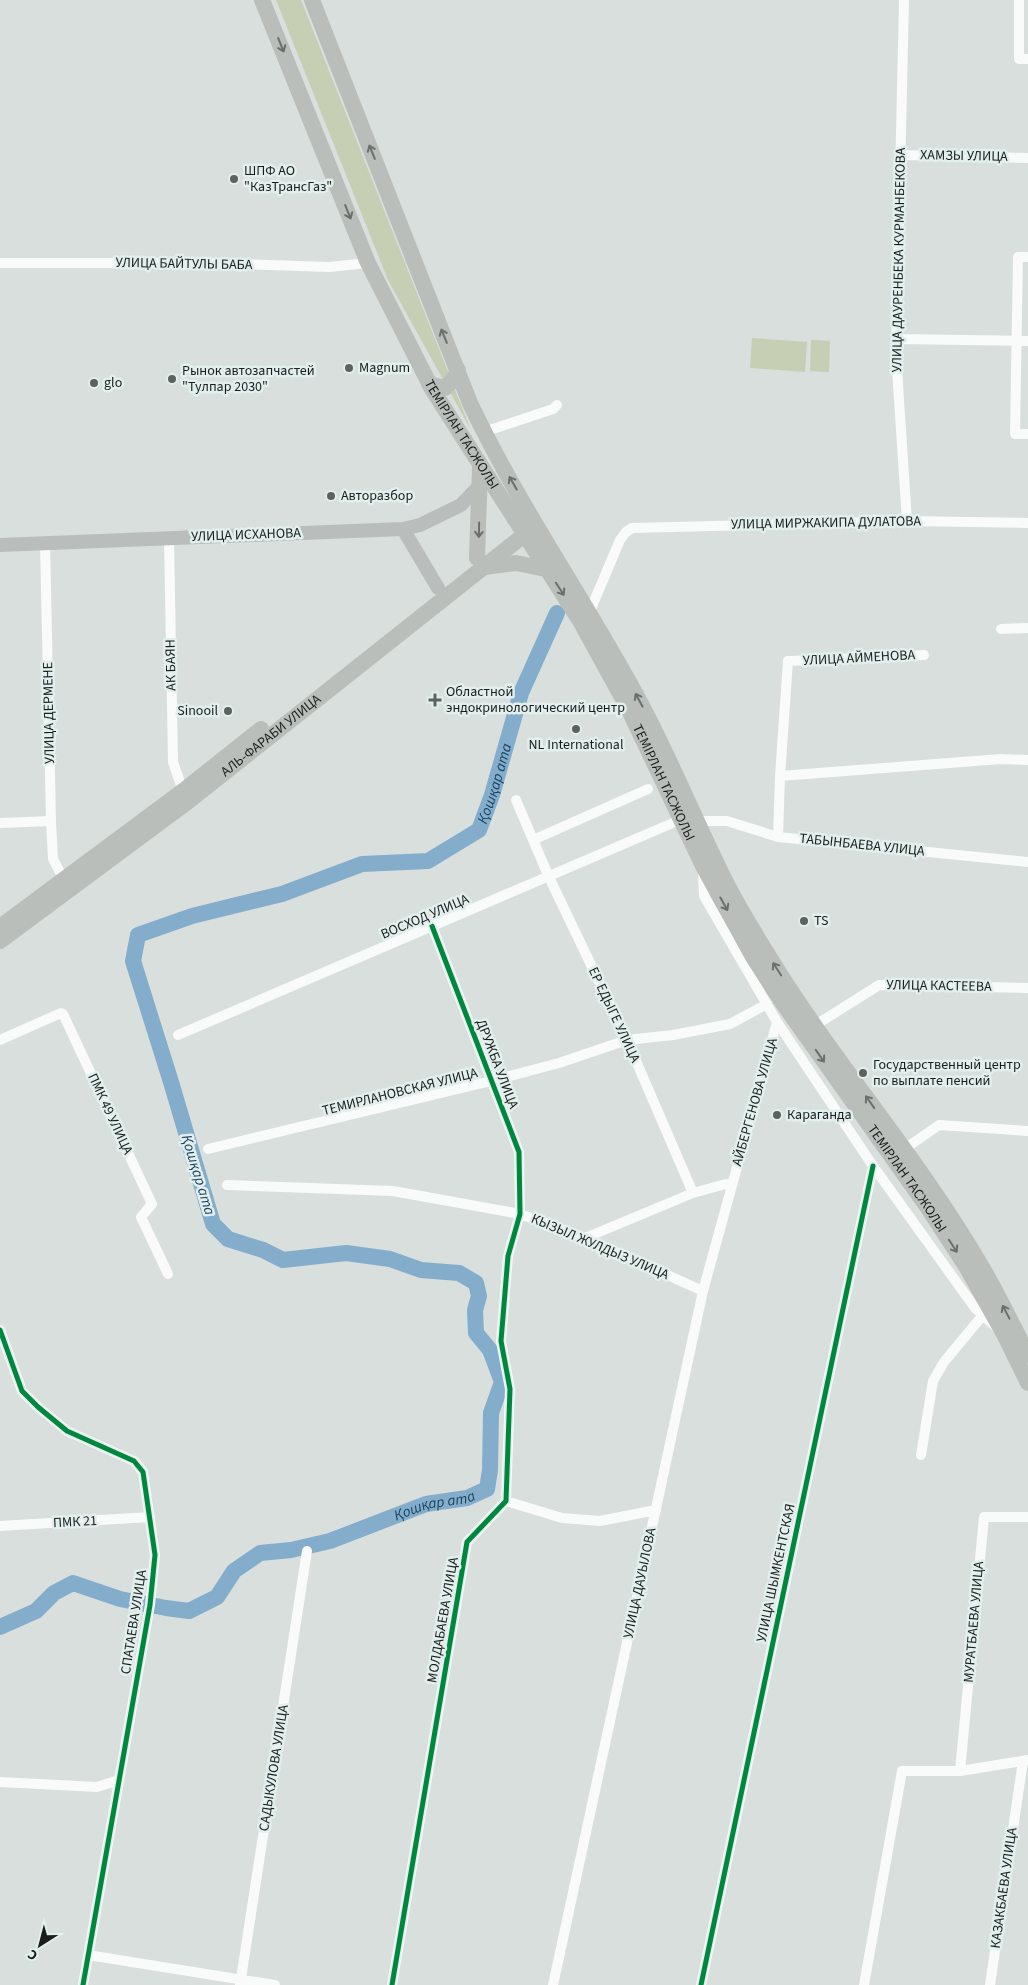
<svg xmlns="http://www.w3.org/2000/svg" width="1028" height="1985" viewBox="0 0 1028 1985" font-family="'Source Sans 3',sans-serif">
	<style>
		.green { fill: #c6cfb3 }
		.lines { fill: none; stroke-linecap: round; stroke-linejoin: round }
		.river { stroke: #83adcb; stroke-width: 16 }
		.street { stroke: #f9fafa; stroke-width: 10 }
		.secondary { stroke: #b9bebc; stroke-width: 14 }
		.primary { stroke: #babebb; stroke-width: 16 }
		.cycleway-casing { stroke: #e2efec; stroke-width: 8 }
		.cycleway { stroke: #00873e; stroke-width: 5 }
		.oneway { stroke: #6a6e6c }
		.poi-dot { fill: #5c6260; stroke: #e2efec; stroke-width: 2 }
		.labels { text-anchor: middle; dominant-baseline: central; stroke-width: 5; stroke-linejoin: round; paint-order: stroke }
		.street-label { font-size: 14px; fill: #191e1d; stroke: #e2efec }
		.poi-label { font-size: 14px; fill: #191e1d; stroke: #e2efec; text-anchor: start }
		.water-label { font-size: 15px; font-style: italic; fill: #184362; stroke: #e2efec }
	</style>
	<rect width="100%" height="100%" fill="#d8dfdd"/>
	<path class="green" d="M276,0h25l170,430 -83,-150z
		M752,338l55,4 -2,30 -55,-4z
		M811,340l19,1 -1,31 -19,-1z"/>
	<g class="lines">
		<path class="river" id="s1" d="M0,1627l36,-16 18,-18 19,-10 47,16 46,9 23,3 28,-14 17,-26 26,-18 31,-3 39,-9 96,-37 41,-6 20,-9 3,-19 1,-57 11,-31 -12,-32 -14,-17 -1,-23 4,-14 -3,-13 -17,-10 -38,-3 -31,-11 -44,-6 -63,7 -20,-10 -35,-11 -15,-15 -42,-142 -38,-121 5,-26 54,-19 90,-22 80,-30 66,-3 51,-31 13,-35 29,-102 36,-80"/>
		<path class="street" d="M904,0l-8,354 11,167
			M1019,0v59h9
			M900,155l128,3
			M1028,257h-10l-3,177h13
			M0,263h207l122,4 39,-4
			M896,339l132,2
			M484,432l69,-23 4,-4
			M169,538l4,224 10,29
			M45,542l6,279 2,38 11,21
			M590,611l30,-71 6,-8 6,-4 275,-7 121,2
			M1001,629l27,-1
			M780,776l221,-17 27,1
			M516,800l32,75 79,165 66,153 40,-11
			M697,821h30l51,16 250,25
			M0,823l51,-2
			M778,837l2,-61 8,-115 136,-6
			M533,840l115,-51
			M703,872l1,24 73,126 96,144 102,142 21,19
			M811,1028l68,-43 149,3
			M178,1035l504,-216
			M0,1040l61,-27 2,1 89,190 -11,13 27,57
			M208,1149l283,-68 68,-18 68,-23 46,-5 57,-11 37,-20
			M903,1150l36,-25 89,6
			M227,1185l166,6 127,23 65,24 118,53
			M585,1238l108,-45
			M0,1330l22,61 16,16 29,24 67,30 9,11 12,83 -5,50 -67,380
			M921,1455l12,-74 11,-19 39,-47
			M506,1501l56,17 38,3 56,-11
			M0,1526l150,-9
			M960,1771l24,-254h44
			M0,1782l97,5 22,-7
			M88,1955l187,30
			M240,1985l67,-434
			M392,1985l75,-443 39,-41 4,-112 -9,-48 7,-85 12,-42 -1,-62 -87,-226
			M553,1985l150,-694 74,-269
			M701,1985l172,-819
			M864,1985l38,-214h58l68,-11
			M990,1985l33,-224"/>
		<path class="secondary" d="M403,529l35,59
			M0,545l403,-16 17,-4 41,-20 18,-19"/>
		<g class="primary">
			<path id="s2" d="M262,0l106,263 64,126 148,232 49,89 74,156 50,91 29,45 144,203 41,63 37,66 24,49"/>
			<path d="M312,0l158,403c49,104 116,198 170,299 29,54 52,111 79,166 13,28 30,56 46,82 65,108 150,203 214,312 18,30 33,62 49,93"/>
			<path d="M429,384l16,4 8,-8 5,-10"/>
			<path d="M477,558l3,-91"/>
			<path d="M484,567l32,-4 30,6"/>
			<path d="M0,927l183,-136 78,-62"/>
			<path id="s3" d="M0,941l190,-141 343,-272"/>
		</g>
		<g class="cycleway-casing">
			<path id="cycleway" d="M0,1330l22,61 16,16 29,24 67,30 9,11 12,83 -5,50 -67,380
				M392,1985l75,-443 39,-41 4,-112 -9,-48 7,-85 12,-42 -1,-62 -87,-226
				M701,1985l172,-819"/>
		</g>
		<use href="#cycleway" class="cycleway"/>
	</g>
	<defs><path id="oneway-shaft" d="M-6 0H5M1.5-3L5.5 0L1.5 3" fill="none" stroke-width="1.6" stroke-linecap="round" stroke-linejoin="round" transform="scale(1.25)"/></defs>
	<g class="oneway">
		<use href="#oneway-shaft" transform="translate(281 45) rotate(68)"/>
		<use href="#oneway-shaft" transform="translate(372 152) rotate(-112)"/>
		<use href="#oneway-shaft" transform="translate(348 212) rotate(68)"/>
		<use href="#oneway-shaft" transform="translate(444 336) rotate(-112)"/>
		<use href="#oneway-shaft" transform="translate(513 483) rotate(-120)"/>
		<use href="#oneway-shaft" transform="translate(479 530) rotate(91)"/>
		<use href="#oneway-shaft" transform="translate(560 589) rotate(57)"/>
		<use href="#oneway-shaft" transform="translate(639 700) rotate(-118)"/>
		<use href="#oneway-shaft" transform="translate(724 904) rotate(61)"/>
		<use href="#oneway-shaft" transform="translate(777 969) rotate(-123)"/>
		<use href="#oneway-shaft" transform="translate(820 1056) rotate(55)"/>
		<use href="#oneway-shaft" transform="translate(870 1102) rotate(-125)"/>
		<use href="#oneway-shaft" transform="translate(953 1246) rotate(57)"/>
		<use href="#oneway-shaft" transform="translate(1006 1312) rotate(-118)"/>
	</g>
	<g class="poi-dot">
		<circle cx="234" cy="179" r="5"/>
		<circle cx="349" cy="368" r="5"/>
		<circle cx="172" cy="379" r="5"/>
		<circle cx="94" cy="383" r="5"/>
		<circle cx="331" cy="496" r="5"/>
		<path d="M432.5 692.5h5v5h5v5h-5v5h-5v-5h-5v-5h5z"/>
		<circle cx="228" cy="711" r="5"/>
		<circle cx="576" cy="729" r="5"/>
		<circle cx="804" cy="921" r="5"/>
		<circle cx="863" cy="1073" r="5"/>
		<circle cx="777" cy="1115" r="5"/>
	</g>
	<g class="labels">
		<g class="street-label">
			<text transform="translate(964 156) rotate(1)">ХАМЗЫ УЛИЦА</text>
			<text transform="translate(899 260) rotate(-89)">УЛИЦА ДАУРЕНБЕКА КУРМАНБЕКОВА</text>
			<text transform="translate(184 264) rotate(1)">УЛИЦА БАЙТУЛЫ БАБА</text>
			<text stroke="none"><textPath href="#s2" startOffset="479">ТЕМІРЛАН ТАСЖОЛЫ</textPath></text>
			<text transform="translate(826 523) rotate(-1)">УЛИЦА МИРЖАКИПА ДУЛАТОВА</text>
			<text transform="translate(246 535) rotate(-2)">УЛИЦА ИСХАНОВА</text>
			<text transform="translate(859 658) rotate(-3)">УЛИЦА АЙМЕНОВА</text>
			<text transform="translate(171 665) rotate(-91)">АК БАЯН</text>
			<text transform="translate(49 713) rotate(-91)">УЛИЦА ДЕРМЕНЕ</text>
			<text stroke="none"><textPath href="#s3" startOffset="340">АЛЬ-ФАРАБИ УЛИЦА</textPath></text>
			<text stroke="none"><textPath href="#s2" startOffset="882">ТЕМІРЛАН ТАСЖОЛЫ</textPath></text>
			<text transform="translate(862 845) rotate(6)">ТАБЫНБАЕВА УЛИЦА</text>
			<text transform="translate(425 917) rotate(-23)">ВОСХОД УЛИЦА</text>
			<text transform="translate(939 986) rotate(1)">УЛИЦА КАСТЕЕВА</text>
			<text transform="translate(614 1015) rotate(65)">ЕР ЕДЫГЕ УЛИЦА</text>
			<text transform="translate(497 1064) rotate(69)">ДРУЖБА УЛИЦА</text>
			<text transform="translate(400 1092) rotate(-14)">ТЕМИРЛАНОВСКАЯ УЛИЦА</text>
			<text transform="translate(755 1102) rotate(-74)">АЙБЕРГЕНОВА УЛИЦА</text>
			<text transform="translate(110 1114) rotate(65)">ПМК 49 УЛИЦА</text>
			<text stroke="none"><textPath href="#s2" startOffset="1348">ТЕМІРЛАН ТАСЖОЛЫ</textPath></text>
			<text transform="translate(600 1247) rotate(23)">КЫЗЫЛ ЖУЛДЫЗ УЛИЦА</text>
			<text transform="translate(75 1522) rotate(-3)">ПМК 21</text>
			<text transform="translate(776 1573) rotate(-78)">УЛИЦА ШЫМКЕНТСКАЯ</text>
			<text transform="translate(640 1583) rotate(-78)">УЛИЦА ДАУЫЛОВА</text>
			<text transform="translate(443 1620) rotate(-80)">МОЛДАБАЕВА УЛИЦА</text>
			<text transform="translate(134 1622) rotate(-81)">СПАТАЕВА УЛИЦА</text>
			<text transform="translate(974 1622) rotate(-85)">МУРАТБАЕВА УЛИЦА</text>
			<text transform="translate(274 1768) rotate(-81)">САДЫКУЛОВА УЛИЦА</text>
			<text transform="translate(1004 1888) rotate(-82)">КАЗАКБАЕВА УЛИЦА</text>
		</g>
		<g class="poi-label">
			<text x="244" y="171">ШПФ АО<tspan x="244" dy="16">"КазТрансГаз"</tspan></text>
			<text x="359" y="368">Magnum</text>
			<text x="182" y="371">Рынок автозапчастей<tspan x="182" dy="16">"Тулпар 2030"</tspan></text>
			<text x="104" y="383">glo</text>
			<text x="341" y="496">Авторазбор</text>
			<text x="446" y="692">Областной<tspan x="446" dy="16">эндокринологический центр</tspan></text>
			<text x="218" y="711" text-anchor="end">Sinooil</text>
			<text x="576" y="745" text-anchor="middle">NL International</text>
			<text x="814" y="921">TS</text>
			<text x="873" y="1065">Государственный центр<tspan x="873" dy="16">по выплате пенсий</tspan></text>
			<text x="787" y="1115">Караганда</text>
		</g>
		<g class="water-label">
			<text stroke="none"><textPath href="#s1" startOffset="1744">Қошқар ата</textPath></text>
			<text transform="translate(198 1175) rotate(73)">Қошқар ата</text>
			<text stroke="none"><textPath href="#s1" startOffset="482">Қошқар ата</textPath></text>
		</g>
	</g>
	<g transform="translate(40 1945) rotate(216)" stroke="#e2efec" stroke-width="4" paint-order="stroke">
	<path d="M0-4L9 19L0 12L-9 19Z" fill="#191e1d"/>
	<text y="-8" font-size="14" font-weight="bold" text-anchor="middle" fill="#191e1d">С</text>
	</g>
</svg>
